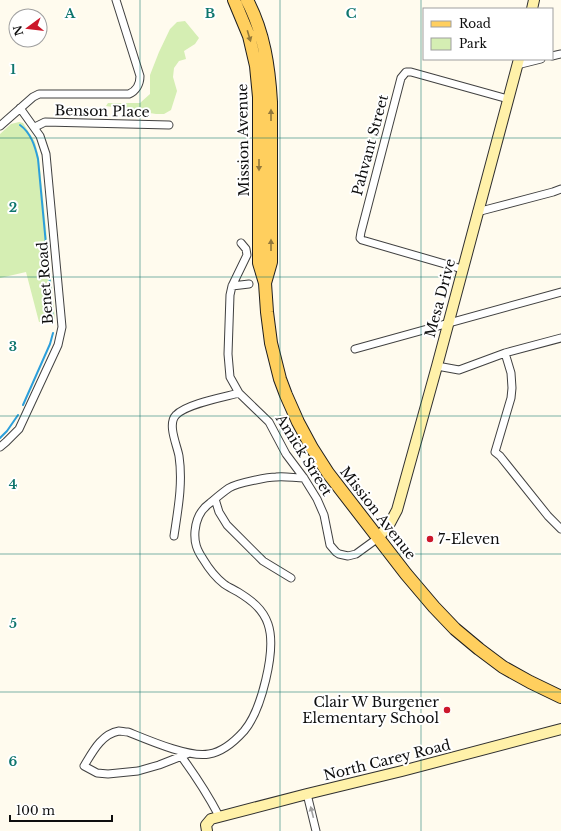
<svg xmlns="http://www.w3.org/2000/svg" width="561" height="831" viewBox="0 0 561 831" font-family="'Libre Baskerville',serif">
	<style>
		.green { fill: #d5eeb3 }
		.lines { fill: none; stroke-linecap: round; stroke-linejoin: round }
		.stream { stroke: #2c9fdb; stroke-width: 2 }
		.street-casing { stroke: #414141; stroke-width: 9 }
		.secondary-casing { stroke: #303030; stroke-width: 12 }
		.primary-casing { stroke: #1f1f1f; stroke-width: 14 }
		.street { stroke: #fff; stroke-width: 7 }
		.secondary { stroke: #fff1a9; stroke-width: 10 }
		.primary { stroke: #ffcf5e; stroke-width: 12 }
		.oneway { fill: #93783a }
		.oneway2 { fill: #9f9f9f }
		.grid { fill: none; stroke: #0f766e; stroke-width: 1; stroke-opacity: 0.55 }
		.poi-dot { fill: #cc172a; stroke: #fff; stroke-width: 1.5 }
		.labels { text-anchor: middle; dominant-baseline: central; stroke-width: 4; stroke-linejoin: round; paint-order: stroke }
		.street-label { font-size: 14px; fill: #0e0e0e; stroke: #fff }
		.poi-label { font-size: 14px; fill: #0e0e0e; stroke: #fff; text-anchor: start }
		.grid-label { font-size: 13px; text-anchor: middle; font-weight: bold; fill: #0f766e; stroke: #fff; stroke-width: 4; stroke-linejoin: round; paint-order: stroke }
	</style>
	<rect width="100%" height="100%" fill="#fffbee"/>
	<path class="green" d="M185,21l14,17 -4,6 -11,7 2,8 -7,2 -5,7 -1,9 4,14 -6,19 -7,4h-8l-50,-8 2,-3h32l10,-9v-19l9,-23 11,-23 7,-7z
		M19,122l4,1 12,19 4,16 16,161 -16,3 -13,-50 -26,6v-144l11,-10z"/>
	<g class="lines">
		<path class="stream" d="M20,125c11,8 15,21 18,34l10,107
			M49,272l4,51
			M23,405l27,-61 3,-11
			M0,438l7,-7 11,-16"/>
		<g class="street-casing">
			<path id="street" d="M552,56l9,-2
				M517,65l24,-6
				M0,126l33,-29 6,-3h90c7,-3 11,-10 11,-18l-24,-76
				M35,127l10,-5 124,3
				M477,212l76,-20 8,-3
				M241,243l5,6 1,6 -15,31 -2,9 -2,59 2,23 9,16 30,29 17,32 18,24 13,21 7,16 6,30 6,7 3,2 9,2 8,-2 22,-16
				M462,269l-100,-29 -2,-2 1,-6 40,-154 5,-6h5l97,27
				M232,286l17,-2
				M355,349l206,-57
				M505,353l6,20 1,15 -1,10 -16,54 5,4 48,60 13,13
				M437,366l22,4 46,-17 56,-15
				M0,447l6,-5 13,-13 39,-84 4,-18 -16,-173 -6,-18 -20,-28
				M215,499l4,13 8,13 36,36 28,17
				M174,536c4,-27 9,-53 5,-80 -2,-11 -12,-32 -3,-41 10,-11 48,-18 63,-22
				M187,754l-28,11 -21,6 -30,3 -11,-1 -13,-7c8,-13 17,-32 35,-35 2,0 6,1 9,1 20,8 61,26 81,22 13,-2 26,-13 35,-23 17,-20 33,-81 24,-107 -5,-15 -17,-24 -30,-32 -5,-3 -10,-5 -14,-8 -9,-7 -15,-15 -21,-25 -6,-9 -9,-16 -8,-28 1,-12 5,-21 15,-28 6,-5 13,-11 19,-15 8,-5 39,-11 47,-11 9,-1 19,1 28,1
				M181,756c14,19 27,39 38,60
				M307,794l9,37"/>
		</g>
		<g class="secondary-casing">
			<path id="secondary" d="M532,9l2,-9
				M378,538l11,-13 8,-15 40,-144 82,-307
				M207,831l-1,-6 5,-6 96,-25 95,-23 159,-42"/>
		</g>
		<g class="primary-casing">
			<path id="primary" d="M234,0l15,36 7,30 3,31v166l6,20 2,29 4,31 9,36 6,16 12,27 14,26 16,25 78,101 28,33 21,22 24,20 24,18 27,15 31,15
				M247,0c17,32 22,67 24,102v160l-6,21"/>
		</g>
		<use href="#street" class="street"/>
		<use href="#secondary" class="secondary"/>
		<use href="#primary" class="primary"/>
	</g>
	<defs><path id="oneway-solid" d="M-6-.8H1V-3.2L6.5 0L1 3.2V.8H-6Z"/></defs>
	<g class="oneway">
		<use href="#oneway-solid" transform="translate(249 36) rotate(73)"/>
		<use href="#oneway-solid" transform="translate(271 115) rotate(-90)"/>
		<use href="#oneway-solid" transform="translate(259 165) rotate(90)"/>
		<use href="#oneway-solid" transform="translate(271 245) rotate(-90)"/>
	</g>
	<use class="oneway2" href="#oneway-solid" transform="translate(312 812) rotate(-104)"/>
	<path class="grid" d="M140,0v831M280,0v831M421,0v831M0,138h561M0,277h561M0,416h561M0,554h561M0,692h561"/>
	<g class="poi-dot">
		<circle cx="430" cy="539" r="4"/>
		<circle cx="447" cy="710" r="4"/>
	</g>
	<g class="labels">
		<g class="street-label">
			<text transform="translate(102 111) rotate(1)">Benson Place</text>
			<text transform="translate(243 140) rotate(-91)">Mission Avenue</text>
			<text transform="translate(370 145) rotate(-75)">Pahvant Street</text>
			<text transform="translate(45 283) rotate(-94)">Benet Road</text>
			<text transform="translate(440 298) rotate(-75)">Mesa Drive</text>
			<text transform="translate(304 455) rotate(58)">Amick Street</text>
			<text transform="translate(378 513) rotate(52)">Mission Avenue</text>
			<text transform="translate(387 760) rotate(-14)">North Carey Road</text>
		</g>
		<g class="poi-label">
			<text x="438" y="539">7-Eleven</text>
			<text x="439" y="702" text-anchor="end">Clair W Burgener<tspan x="439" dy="16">Elementary School</tspan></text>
		</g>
	</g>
	<g class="grid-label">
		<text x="70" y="18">A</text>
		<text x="210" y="18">B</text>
		<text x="351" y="18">C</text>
		<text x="13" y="74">1</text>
		<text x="13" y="212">2</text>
		<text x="13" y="351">3</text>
		<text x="13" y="489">4</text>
		<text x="13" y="628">5</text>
		<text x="13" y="766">6</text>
	</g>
	<rect x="423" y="8" width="130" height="52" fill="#ffffff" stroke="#9f9f9f"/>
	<rect x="431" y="21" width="20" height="6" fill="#ffcf5e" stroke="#9f9f9f"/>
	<text x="459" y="28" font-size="12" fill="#0e0e0e">Road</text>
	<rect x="431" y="38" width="20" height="12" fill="#d5eeb3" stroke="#9f9f9f"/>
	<text x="459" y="48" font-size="12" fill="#0e0e0e">Park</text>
	<g transform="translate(28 28) rotate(255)"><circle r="19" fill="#ffffff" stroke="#9f9f9f"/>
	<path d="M0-3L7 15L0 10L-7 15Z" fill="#cc172a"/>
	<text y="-6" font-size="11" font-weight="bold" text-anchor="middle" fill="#0e0e0e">N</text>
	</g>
	<path d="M10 815v6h102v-6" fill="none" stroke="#0e0e0e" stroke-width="2"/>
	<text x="16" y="815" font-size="12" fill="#0e0e0e" stroke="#ffffff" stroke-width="3" paint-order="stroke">100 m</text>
</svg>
